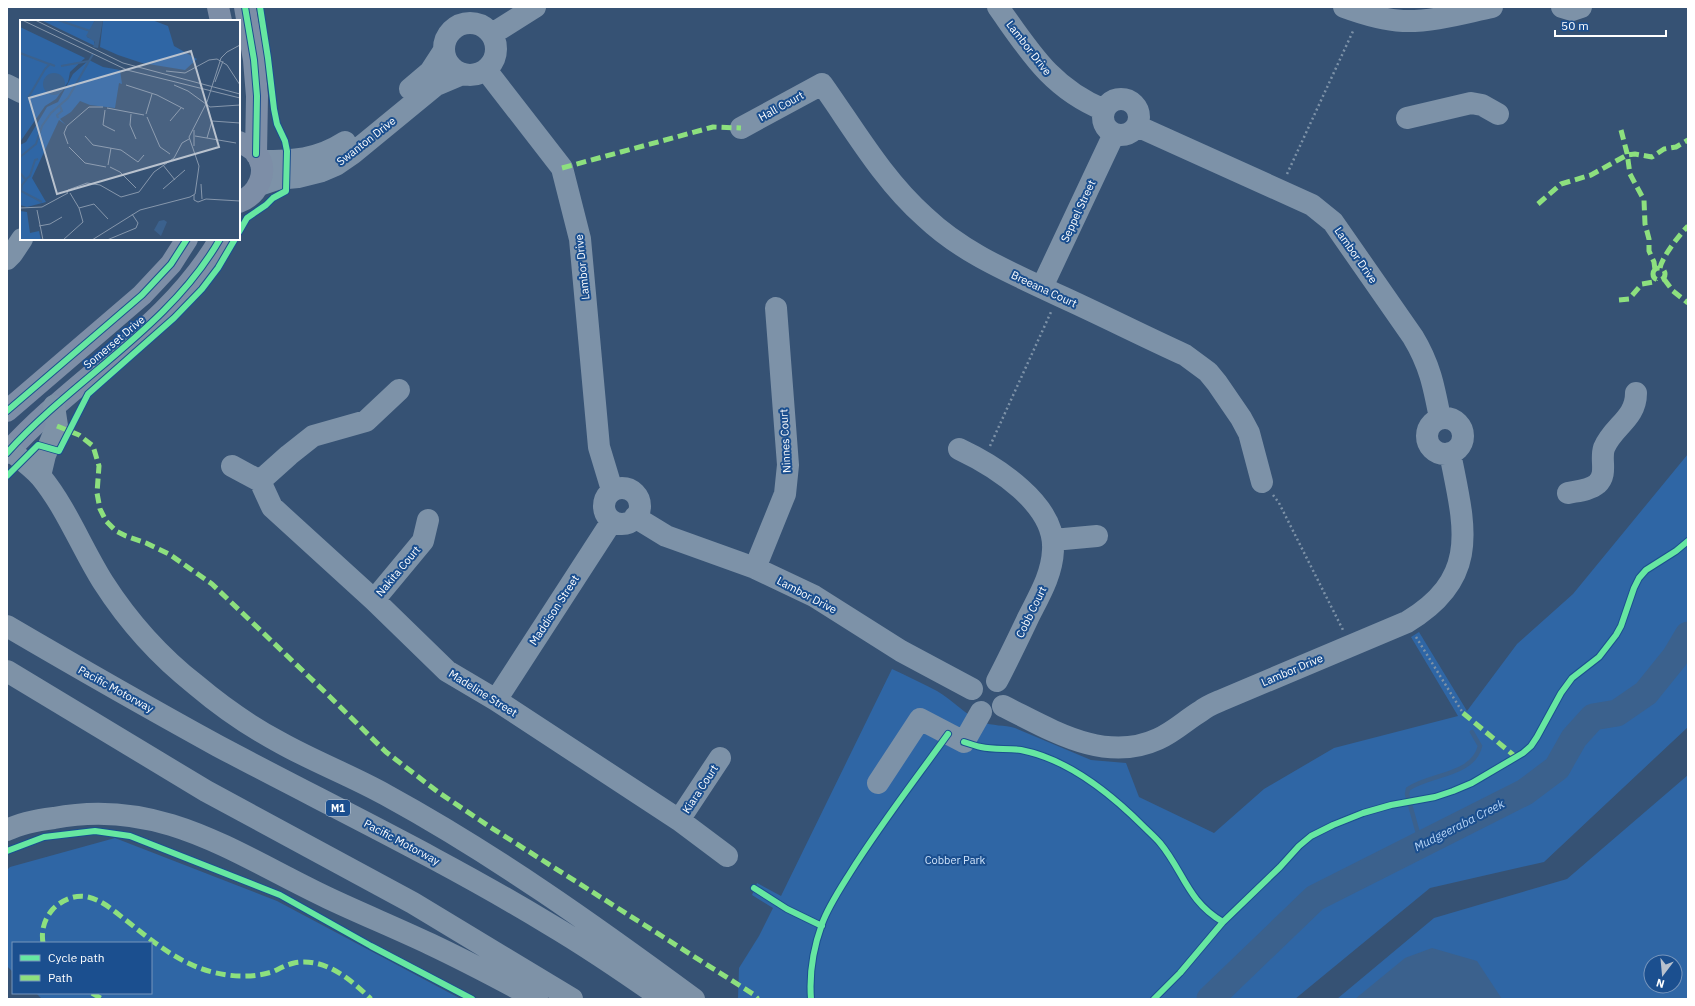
<svg xmlns="http://www.w3.org/2000/svg" width="1695" height="1006" viewBox="0 0 1695 1006" font-family="'IBM Plex Sans',sans-serif">
	<style>
		.green { fill: #2f66a5; fill-rule: evenodd }
		.water { fill: #3b618d }
		.lines { fill: none; stroke-linecap: round; stroke-linejoin: round }
		.stream { stroke: #3b618d; stroke-width: 4.5 }
		.river { stroke: #3b618d; stroke-width: 27 }
		.path { stroke: #7d92a8; stroke-width: 2.5; stroke-dasharray: 2 3; stroke-linecap: butt }
		.minor { stroke: #7d92a8; stroke-width: 22 }
		.major { stroke: #7d8ea7; stroke-width: 22 }
		.highway { stroke: #7e92a7; stroke-width: 22 }
		.quiet { stroke: #8de07e; stroke-width: 5; stroke-dasharray: 10 5; stroke-linecap: butt }
		.cycleway-casing { stroke: #1b4f8f; stroke-width: 8 }
		.cycleway { stroke: #66e7a1; stroke-width: 6 }
		.labels { text-anchor: middle; dominant-baseline: central; stroke-width: 4; stroke-linejoin: round; paint-order: stroke }
		.shield { fill: #1b4f8f; stroke: #bbcadd; stroke-width: 1 }
		.shield-label { font-size: 10px; font-weight: bold; fill: #fff }
		.street-label { font-size: 11px; fill: #fff; stroke: #1b4f8f }
		.park-label { font-size: 11px; fill: #cfe3fa; stroke: #1b4f8f }
		.water-label { font-size: 12px; font-style: italic; fill: #b5d3f5; stroke: #1b4f8f }
		.inset-river { fill: none; stroke: #3b618d; stroke-width: 2 }
		.inset-road { fill: none; stroke: #8697ac; stroke-width: 1 }
		.view { fill: #b9c2ce; fill-opacity: 0.15; stroke: #b9c2ce; stroke-width: 2 }
		.inset-edge { fill: none; stroke: #fff; stroke-width: 2 }
	</style>
	<rect width="100%" height="100%" fill="#365274"/>
	<path class="green" d="M1688,454v273l-144,135 -114,26 -135,111h-557l1,-31 20,-32 14,-28 -21,-13 5,-12 24,13 111,-227c15,7 30,14 45,22 16,9 28,24 45,31 10,4 23,3 33,6l76,32 35,3 13,34 75,36 50,-44 70,-41 124,-32 -47,-79 8,-5 48,79 50,-67 56,-50z
		M1688,775v224h-351l97,-81 133,-39zM1651,962h24v24h-24z
		M115,838l162,63 184,98h-419l-6,-6h115v-50h-138v29l-6,-6v-96l3,-3z"/>
	<path class="water" d="M1432,948l45,13 25,38h-147l50,-41z"/>
	<g class="lines">
		<path class="stream" d="M1421,844l-14,-50 1,-5c21,-15 65,-13 72,-43l-8,-14"/>
		<path class="river" d="M1210,999l105,-101 210,-106 32,-24 17,-30 19,-21 24,-4 29,-20 29,-36 13,-22"/>
		<path class="path" d="M1287,174l67,-145
			M990,446l61,-134
			M1273,495l6,8 64,127
			M1416,637l47,76"/>
		<path class="minor" d="M998,7c32,45 53,81 106,103
			M1344,7c19,7 39,13 59,14 30,1 60,-8 89,-14
			M1562,7l10,3 9,-3
			M444 49a26 26 0 1 1 52 0a26 26 0 1 1-52 0Z
			M492,34l43,-27
			M486,70l76,98 18,71 19,208 13,43
			M7,85l14,7
			M410,89l20,-17 13,-20
			M1103 117a18 18 0 1 1 36 0a18 18 0 1 1-36 0Z
			M1407,118l64,-15 11,2 16,9
			M1137,126l175,79 21,17 80,115c17,28 21,50 27,81
			M741,128l81,-44c32,45 61,96 103,133 39,37 87,56 135,79 42,19 83,40 125,59l23,17 9,11 24,35 8,15 13,49
			M260,161c33,0 57,-1 85,-19
			M259,185l18,-6 21,-2 24,-6 14,-6 16,-11 84,-69 26,-11
			M7,259l5,-5 10,-15
			M1042,287l72,-153
			M1427 436a18 18 0 1 1 36 0a18 18 0 1 1-36 0Z
			M959,449c36,17 97,55 94,101 -1,25 -14,46 -25,68 -10,21 -20,42 -31,63
			M232,466l28,15 12,26 102,93 73,71 49,29 183,120 48,36
			M260,481l29,-26 24,-19 53,-15 33,-31
			M604 506a18 18 0 1 1 36 0a18 18 0 1 1-36 0Z
			M1568,493c9,-2 22,-3 29,-9 11,-10 3,-24 7,-36 9,-22 32,-29 32,-55
			M635,517l31,19 89,32 59,28 87,55 71,38
			M1053,540l44,-4
			M755,568l30,-74 3,-29 -12,-157
			M374,600l49,-59 5,-21
			M496,700l116,-179
			M1003,706c47,23 101,58 155,33 16,-7 28,-19 43,-28 6,-5 14,-8 21,-11l185,-78c75,-45 57,-97 43,-169
			M878,783l42,-64 44,23 17,-30
			M679,820l41,-62"/>
		<path class="major" d="M218,7l3,14
			M245,7l9,53 3,36 -1,58
			M239,142c7,3 13,6 18,12 12,18 1,41 -18,48
			M7,411l135,-116 29,-31 16,-25
			M7,453c67,-75 162,-125 213,-214"/>
		<path class="highway" d="M7,448c11,9 24,18 34,29 26,32 40,70 62,105 25,39 56,74 93,103 26,22 55,42 85,58 34,19 71,33 105,52 108,59 209,131 308,204
			M40,476l5,-21 12,-29 -3,-20
			M7,626c70,41 140,81 211,120 111,59 224,113 331,178 39,23 77,49 114,75
			M7,671l199,120 207,112 159,96
			M7,830c14,-7 31,-10 47,-12 107,-21 183,37 274,80 34,16 68,30 102,46 36,17 72,36 107,55"/>
		<path class="quiet" d="M1621,130l6,23 3,21 14,26 1,24 4,15v12l5,11 1,8
			M562,168l151,-41 28,1
			M1538,204l23,-20 30,-9 36,-20 8,-1 17,3 12,-8 12,-2 12,-7
			M1653 274a6 6 0 1 1 12 0a6 6 0 1 1-12 0Z
			M1660,268c2,-11 20,-34 28,-42
			M1664,279l9,12 15,12
			M1619,300l10,-1 13,-15 12,-2 2,-3
			M57,426l22,9 14,11 6,20 -2,27 3,16 6,12 10,10 10,5 20,7 23,11 43,30 114,109 60,59 52,40 49,33 266,169 5,5
			M1463,713l54,45
			M43,943c-2,-12 1,-24 10,-34 9,-9 22,-15 35,-12 16,4 27,15 39,24 25,20 53,43 85,51 21,5 39,6 60,0 7,-3 14,-7 22,-9 31,-6 56,16 77,36
			M92,993l10,6"/>
		<g class="cycleway-casing">
			<path id="cycleway" d="M245,7l9,53 3,36 -1,58
				M239,232l8,-14 19,-13 7,-7 13,-7 1,-40 -2,-10 -8,-17 -3,-15 -6,-51 -8,-51
				M7,411l135,-116 29,-31 16,-25
				M7,453c67,-75 162,-125 213,-214
				M7,476l31,-31 21,6 29,-57 86,-76 28,-29 16,-21 17,-29
				M964,742c6,2 12,4 17,5 13,3 27,1 40,3 47,9 89,43 122,76 5,5 12,11 17,17 24,29 27,58 63,79
				M7,851l37,-14 51,-6 35,5 150,59 91,51 101,53
				M754,888l33,21 35,17
				M811,999c-2,-26 2,-50 11,-75 6,-17 18,-35 28,-51 30,-48 65,-93 98,-139
				M1154,999l26,-26 43,-51 57,-55 19,-21 12,-10 22,-11 30,-12 28,-8 44,-8 18,-6 19,-8 51,-30 8,-7 6,-9 24,-44 11,-15 27,-21 17,-22 5,-9 13,-38 5,-10 7,-8 30,-19 12,-10"/>
		</g>
		<use href="#cycleway" class="cycleway"/>
	</g>
	<g class="labels">
		<rect class="shield" x="326" y="800" width="24" height="16" rx="3"/>
		<g class="shield-label">
			<text x="338" y="808">M1</text>
		</g>
		<g class="street-label">
			<text transform="translate(1029 48) rotate(52)">Lambor Drive</text>
			<text transform="translate(781 106) rotate(-29)">Hall Court</text>
			<text transform="translate(366 141) rotate(-38)">Swanton Drive</text>
			<text transform="translate(1078 211) rotate(-65)">Seppel Street</text>
			<text transform="translate(1356 255) rotate(55)">Lambor Drive</text>
			<text transform="translate(582 267) rotate(-96)">Lambor Drive</text>
			<text transform="translate(1044 289) rotate(25)">Breeana Court</text>
			<text transform="translate(114 342) rotate(-40)">Somerset Drive</text>
			<text transform="translate(785 441) rotate(-93)">Ninnes Court</text>
			<text transform="translate(398 571) rotate(-50)">Nakita Court</text>
			<text transform="translate(807 595) rotate(28)">Lambor Drive</text>
			<text transform="translate(554 610) rotate(-57)">Maddison Street</text>
			<text transform="translate(1031 612) rotate(-64)">Cobb Court</text>
			<text transform="translate(1292 670) rotate(-23)">Lambor Drive</text>
			<text transform="translate(116 689) rotate(29)">Pacific Motorway</text>
			<text transform="translate(483 693) rotate(32)">Madeline Street</text>
			<text transform="translate(700 789) rotate(-57)">Kiara Court</text>
			<text transform="translate(402 842) rotate(28)">Pacific Motorway</text>
		</g>
		<g class="park-label">
			<text x="955" y="860">Cobber Park</text>
		</g>
		<g class="water-label">
			<text transform="translate(1459 825) rotate(-27)">Mudgeeraba Creek</text>
		</g>
	</g>
	<g transform="translate(20 20)">
		<rect width="220" height="220" fill="#365274"/>
		<path d="M21,0h54l-8,17 7,3 1,6zM83,0h49l16,6 6,20 23,13 -12,11 -43,-7 -24,-8 -18,-8zM0,7l65,31 -15,14 -2,10 -12,17 -11,7 -25,36zM69,40l14,7 17,3 2,14 -3,-1 -4,25 -25,-3 -10,-4 -9,11 -11,7 6,6 -7,-5 -27,58 14,24 -19,5 -7,-2v-60l6,-3 21,-35 11,-5 15,-28zM0,191l7,1 3,21 9,-2 2,9h-21z" fill="#2f66a5"/>
		<path d="M75,0h8l-5,28 -5,-1 2,-5 -9,-6zM23 64a11 11 0 1 1 22 0a11 11 0 1 1-22 0ZM144,200l3,2 -6,14 -7,-6 5,-9z" fill="#3b618d"/>
		<path class="inset-river" d="M38,0l32,11M0,33l29,11M41,46l28,-5M8,78l17,-29 5,-5 5,2M38,98l-1,-3 5,-4 -2,-5M0,137l16,-13 6,-18 9,-13 17,-15 25,-44M0,153l6,7 -4,5 -1,6 21,11M6,159l4,-3 5,-16 3,-1"/>
		<path class="inset-road" d="M2,0l105,50 113,28M15,0l88,43 117,31M146,51l19,2 24,-13 8,-1 10,6 13,20M195,62l8,-21M106,65l31,10 27,14M154,65l14,6 22,16 30,-2M87,88l37,7M85,90l-2,15 12,6M111,94l-1,11 6,14M126,94l6,-20M127,97l13,30 10,7M150,101l11,-13M174,110v16M65,116l8,9 28,5 17,12 6,-7M175,116l41,7M187,118l5,-17 28,2M48,124l-4,-11 3,-7 22,-19h14M49,127l16,16 21,4M88,145l3,-17M143,145l12,15M90,147l10,5 16,16M181,164l1,15M143,169l22,-19M47,173l1,-3 19,-7 13,2 21,12 18,-5 15,-20 20,-14 8,-15 7,-4M174,175v5l4,2 8,-3 34,2M0,188l22,-1 26,-14M59,188l15,-4 14,15M17,190l6,30M19,206l11,-2 12,-7M43,220l20,-18 -4,-14 -9,-15M72,220l48,-30 50,-13 5,-3 4,-28 -10,-29 18,-35 14,-44 6,-6 13,-7M87,220l29,-12 2,-5 -6,-9"/>
		<path class="view" d="M171,31l28,96 -162,47 -28,-96z"/>
		<rect width="220" height="220" class="inset-edge"/>
	</g>
	<rect width="1695" height="1006" fill="none" stroke="#ffffff" stroke-width="16"/>
	<rect x="12" y="942" width="140" height="52" fill="#1b4f8f" stroke="#7695bc"/>
	<rect x="20" y="955" width="20" height="6" fill="#66e7a1" stroke="#7695bc"/>
	<text x="48" y="962" font-size="12" fill="#ffffff">Cycle path</text>
	<rect x="20" y="975" width="20" height="6" fill="#8de07e" stroke="#7695bc"/>
	<text x="48" y="982" font-size="12" fill="#ffffff">Path</text>
	<g transform="translate(1663 974) rotate(196)"><circle r="19" fill="#1b4f8f" stroke="#7695bc"/>
	<path d="M0-3L7 15L0 10L-7 15Z" fill="#b9c2ce"/>
	<text y="-6" font-size="11" font-weight="bold" text-anchor="middle" fill="#ffffff">N</text>
	</g>
	<path d="M1555 30v6h111v-6" fill="none" stroke="#ffffff" stroke-width="2"/>
	<text x="1561" y="30" font-size="12" fill="#ffffff" stroke="#1b4f8f" stroke-width="3" paint-order="stroke">50 m</text>
</svg>
